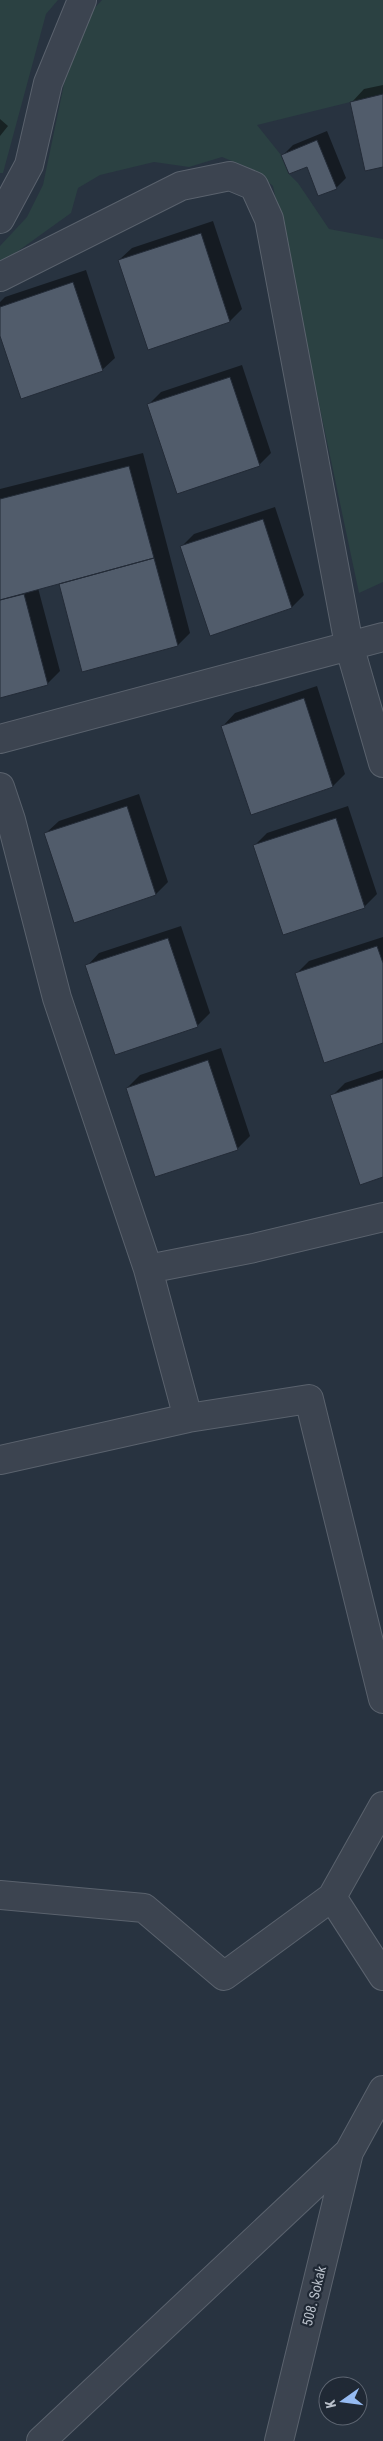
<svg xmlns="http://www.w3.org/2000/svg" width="383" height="2441" viewBox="0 0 383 2441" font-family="'Roboto Condensed',sans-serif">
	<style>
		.green { fill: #2b4142 }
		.shadow { fill: #0007 }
		.building { fill: #515c6b; stroke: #232b37 }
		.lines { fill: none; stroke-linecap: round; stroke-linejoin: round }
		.minor-casing { stroke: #5a626d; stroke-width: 30 }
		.minor { stroke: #3c4450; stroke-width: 28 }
		.labels { text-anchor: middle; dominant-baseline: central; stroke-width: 4.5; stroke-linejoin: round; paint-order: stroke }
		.street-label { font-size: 14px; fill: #b9c0ca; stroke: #202935 }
	</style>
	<rect width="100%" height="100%" fill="#283340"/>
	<path class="green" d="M0,0h58l-12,14 -43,159h-3z
		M102,0h281v94l-126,31 24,30 8,19 9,9 31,46 54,10v343l-24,11 -86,-407 -19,-16 -32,-13 -33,10 -35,-5 -54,13 -22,13 -7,25 -71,51v-18l27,-29 16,-32 21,-101 26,-71z"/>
	<path class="shadow" d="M383,85v81l-31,-64 12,-13z
		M0,119l8,7 -8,10z
		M327,131l19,47 -10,10 -29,-23 -24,-10 10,-10z
		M213,221l29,88 -12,12 -111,-61 13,-12z
		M86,270l29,88 -13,12 -102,-38v-30l5,-5z
		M242,365l29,88 -12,12 -110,-61 12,-12z
		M143,453l47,180 -12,12 -118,-61 3,-3 -25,7 22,83 -13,13 -47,13v-208z
		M275,507l29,88 -12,12 -81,27 -29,-88 12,-12z
		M317,686l28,88 -12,12 -81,27 -29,-87 12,-13z
		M139,794l29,88 -12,12 -110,-61 13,-12z
		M348,806l29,88 -12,12 -82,27 -29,-87 13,-13z
		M181,926l29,87 -13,13 -110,-60 12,-13z
		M383,937v105l-87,-68 13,-13z
		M221,1048l29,88 -13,13 -110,-61 13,-13z
		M383,1070v106l-51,-80 13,-13z"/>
	<path class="building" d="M383,94v73l-18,4 -15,-69z
		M317,140l20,49 -19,7 -11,-29 -18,7 -8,-19z
		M201,233l29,89 -82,28 -30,-90z
		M73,282l30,89 -82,28 -21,-63v-29z
		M230,377l30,89 -83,28 -30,-90z
		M129,466l25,92 -154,42v-101z
		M263,519l29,89 -82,28 -30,-90z
		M154,558l24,88 -96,26 -23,-88z
		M24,594l24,91 -48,13v-98z
		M304,698l29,89 -82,28 -30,-89z
		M127,806l29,89 -82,28 -30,-90z
		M336,818l29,90 -82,27 -30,-90z
		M168,938l30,89 -83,28 -30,-90z
		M377,946l6,17v80l-59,20 -29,-90z
		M208,1060l30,90 -83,27 -29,-89z
		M383,1078v99l-23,8 -30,-90z"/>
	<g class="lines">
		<g class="minor-casing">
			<path id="minor" d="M0,219l29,-54 19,-82 34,-83
				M0,277l181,-91 49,-10 24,10 15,33 80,426 34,118
				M0,739l383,-102
				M0,787l11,33 46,178 91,271 106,-21 129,-31
				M188,1418l121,-19 74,300
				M0,1460l188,-42 -40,-149
				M0,1895l144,13 80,68 108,-79 51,-91
				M332,1897l51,79
				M41,2441l308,-289 34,-62
				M279,2441l70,-289"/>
		</g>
		<use href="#minor" class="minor"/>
	</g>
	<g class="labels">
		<g class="street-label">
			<text transform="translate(314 2296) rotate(-76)">508. Sokak</text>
		</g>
	</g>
	<g transform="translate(343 2401) rotate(256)"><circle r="24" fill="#202935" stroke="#5d6571"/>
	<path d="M0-4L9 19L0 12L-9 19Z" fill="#96bbf2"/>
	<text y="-8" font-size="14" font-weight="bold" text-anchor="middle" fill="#b9c0ca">K</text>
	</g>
</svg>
